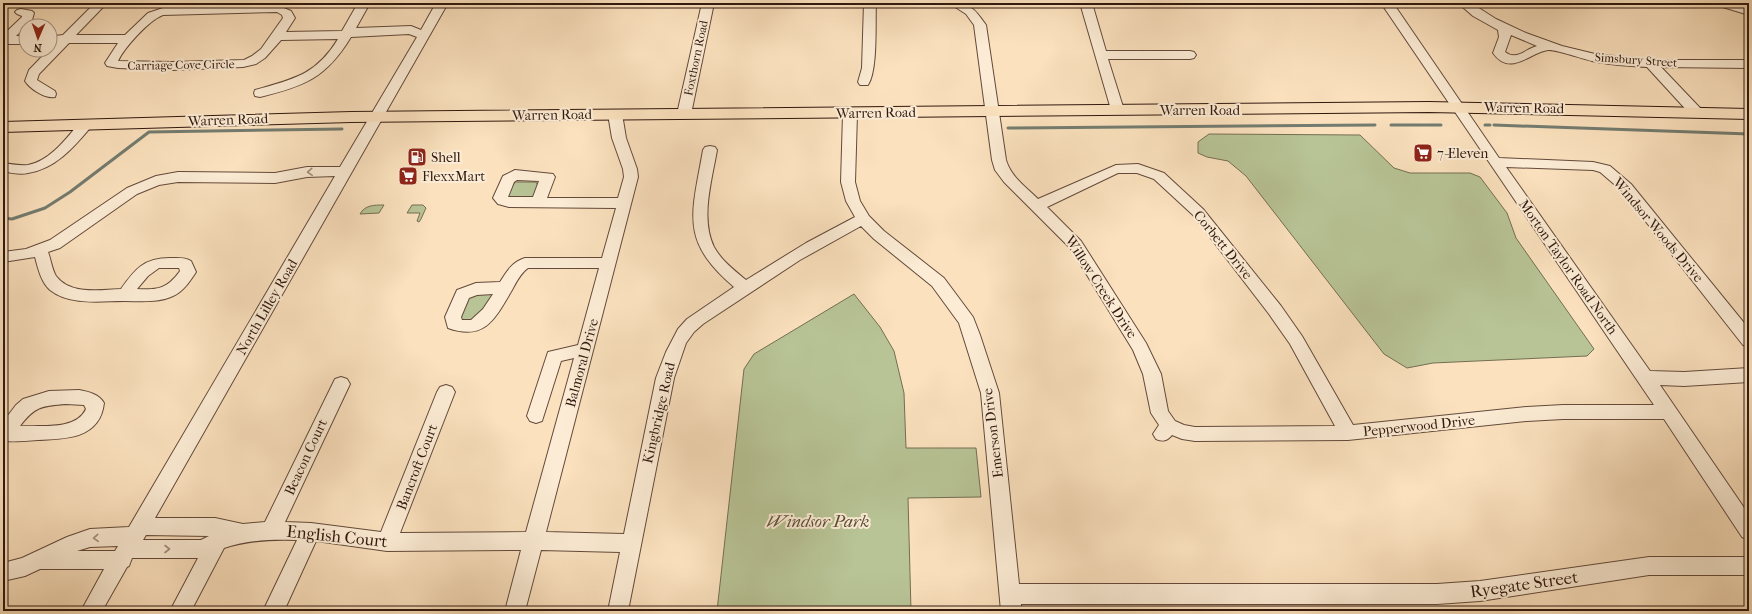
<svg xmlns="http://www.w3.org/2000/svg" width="1752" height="614" viewBox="0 0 1752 614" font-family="'IM FELL French Canon',serif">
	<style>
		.green { fill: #b8c496; stroke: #746e52 }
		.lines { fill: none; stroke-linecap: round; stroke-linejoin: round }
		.stream { stroke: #737c70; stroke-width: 3 }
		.minor-casing { stroke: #634a3a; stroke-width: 2 }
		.major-casing { stroke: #30180e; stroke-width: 2 }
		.minor { fill: #fcecd5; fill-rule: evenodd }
		.major { fill: #fbe1be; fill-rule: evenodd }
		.oneway { stroke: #a08d7b }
		.labels { text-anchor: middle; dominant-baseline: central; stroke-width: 4; stroke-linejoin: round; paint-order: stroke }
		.far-street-label { font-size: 12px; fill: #30180e; stroke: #fcecd5 }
		.street-label { font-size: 14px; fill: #30180e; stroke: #fcecd5 }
		.poi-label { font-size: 14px; fill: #30180e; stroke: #fcecd5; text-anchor: start }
		.near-park-label { font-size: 17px; font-style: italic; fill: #594c37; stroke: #fcecd5 }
		.near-street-label { font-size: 17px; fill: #30180e; stroke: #fcecd5 }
	</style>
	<rect width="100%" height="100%" fill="#fbe1be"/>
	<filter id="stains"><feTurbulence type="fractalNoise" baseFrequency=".005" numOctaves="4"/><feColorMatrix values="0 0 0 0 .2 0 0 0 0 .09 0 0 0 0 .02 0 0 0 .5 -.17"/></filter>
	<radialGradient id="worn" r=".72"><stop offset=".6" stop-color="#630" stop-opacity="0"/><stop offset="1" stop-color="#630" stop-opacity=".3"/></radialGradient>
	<path class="green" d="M1209,134l151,1 34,33 16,5h60l10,4 27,36 9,25 78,111 -7,7 -154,7 -26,5 -23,-14 -138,-178 -18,-15 -21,-4 -9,-4v-11z
		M515,182h21l2,4 -4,10 -3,2h-22l-2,-2z
		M384,205l-5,8 -19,1c5,-9 14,-9 24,-9z
		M412,205h11l3,3 -5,11 -2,3 -2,-1 3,-8h-13z
		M471,293h22l1,2 -17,22 -6,4 -11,-1 4,-20z
		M854,294l26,33 14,24 10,42 2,55h70l5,49 -73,1 3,113h-194l27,-242 10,-15z"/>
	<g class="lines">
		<path class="stream" d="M1391,125h50
			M1485,125h5
			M1494,125l255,9
			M1008,128l367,-3
			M3,218l9,1 33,-11 25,-16 79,-60 193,-3"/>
		<g class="minor-casing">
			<path id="minor" d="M95,3h12l-31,32h49l23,-22 15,-5 116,-2 12,5 4,7 -9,14 56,-1 16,-28h12l-14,25 55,-2 10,4 15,-27h12l-293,515h60l28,6 22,-2 70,-143 6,-2 6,2 3,5 -65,138 26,1 70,9 56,-140 3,-5 6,-2 6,2 3,5 -55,141 126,-1 48,-174 -13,3 -19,60 -6,2 -6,-2 -3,-5 21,-64 30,-7 21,-77h-71c-8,6 -11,13 -16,22 -17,29 -27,51 -64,38l-3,-11 12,-27 19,-7 24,-1c7,-11 12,-20 25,-24h77l14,-50 -107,-1 -11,-3 -5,-6 10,-22 12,-6 38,4 2,3 -8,21h71l6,-21 -1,-8 -11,-31 -4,-24 2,-3h10l2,3 4,24 11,31 1,8 -92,355 78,2 32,-156 10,-26 12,-23 9,-10 47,-32c-55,-47 -42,-73 -31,-137l2,-3 5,-1 5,1 2,3c-5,30 -17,68 -3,97 7,13 21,24 32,33l60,-37 49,-26 -9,-16 -5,-19 2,-68 2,-3h10l2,3 -2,68 5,19 9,15 15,15 60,47 29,39 7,18 19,58 20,191h418l43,-3 169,-24h100v18h-100l-169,26 -43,3h-416v7h-20l-20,-218 -22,-70 -27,-37 -58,-47 -13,-13 -61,34 -97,64 -9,8 -8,11 -12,35 -46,233h-20l12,-59 -79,-2 -16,61h-20l16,-61 -134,1 -71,-10 -32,70h-21l34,-71c-26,-1 -49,0 -73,8l-33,63h-21l28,-53h-66l-3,8 -2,1 -25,44h-21l23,-42h-64l-15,7 -22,5v-18l19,-5 45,-21 23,-8 39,-2 206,-351 -28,1 -32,6 -97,-1 -19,3 -22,9 -77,54 -12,4c3,8 4,17 8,24 14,19 44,14 65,13 14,-20 23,-31 49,-31 8,0 15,-1 21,3l5,11c-6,9 -13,20 -23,24 -15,7 -32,5 -48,5 -24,0 -55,5 -75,-11 -9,-8 -12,-22 -15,-33l-32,5v-10l23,-3 24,-9 77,-52 29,-12 22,-4 97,1 32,-6h33l77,-130 -8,-3 -58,3c-25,41 -46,49 -91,60l-5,-1 -1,-3 1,-3c39,-11 61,-15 83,-51l-57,1 -16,18 -9,6 -13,3 -71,3 -54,-2 -11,-2 -2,-3 13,-20h-49l-30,31 -2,6 18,11 1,3 -1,3c-10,2 -25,-8 -30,-16l4,-11 27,-28 -3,-3 2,-3 8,-1zM277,12l5,3 1,3 -22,31 -9,7 -8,4 -72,2 -54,-1c6,-13 31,-41 45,-46zM517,180l22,1 -6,16h-25l6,-15zM159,268h20l1,3c-13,18 -22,19 -43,18l11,-13zM493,294l-10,15 -12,11h-9l-1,-3 8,-19 8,-3zM146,535l63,1 -8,4h-58zM118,546l-3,5h-38l13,-4z
				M702,3h12l-23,111 -2,3h-10l-2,-3z
				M864,3h12c-1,19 2,67 -8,82h-8l-2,-3 4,-14z
				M949,3c21,0 25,5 37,22l20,135c5,17 20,27 32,39l78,-34 22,-1 26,9 39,36 78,97 21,30 51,89 174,-18 36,-2h91l-273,-402h12l106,155 94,4 17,4 21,18 118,145v18l-6,-2 -122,-155 -21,-18 -7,-2 -87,-3 144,204 34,1 65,-4v14l-65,4 -24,-1 89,130v25l-7,-3 -78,-118h-101l-36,2 -179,19 -153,1 -13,-2 -10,-4c-5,6 -9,7 -16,4l-3,-5 6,-9 -8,-12 -8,-39 -10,-24 -62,-101 -67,-67 -9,-12 -3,-10 -18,-135 -8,-11zM1118,173h19l17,6 39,36 76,99 21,30 45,82 -140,1 -11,-2 -9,-4 -7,-10 -7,-37 -15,-31 -65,-102 -34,-34z
				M1080,3h12l14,48h84l4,1 2,3 -2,3 -4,1h-82l16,51 -2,3h-10z
				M1458,3h13l25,16 30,14 36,13 33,8 59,6h95v8l-88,-1 40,42 2,3 -2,3h-10l-44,-48c-18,-1 -37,-2 -55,-6 -9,-2 -37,-12 -44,-11 -19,3 -38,27 -55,3l6,-16 -1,-7 -25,-14zM1511,35l26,11c-12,3 -20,15 -32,6z
				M1714,3h18l17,5v7l-33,-10z
				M21,9l11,2 2,2 -2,7 -16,16h10v8h-18l-5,2v-11l19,-18v-1l-5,-2 -2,-2 2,-2z
				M85,121l5,1 2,3 -2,3c-17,20 -35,41 -62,45 -8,2 -17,0 -25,-2v-8c8,1 17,3 25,2 22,-4 39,-27 52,-43z
				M79,390c10,2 20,4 25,13 -4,36 -39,36 -66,37 -12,1 -24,2 -35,1v-19l13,-17 7,-6 26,-8zM66,404l18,1 2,4c-10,22 -46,16 -66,17 15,-20 22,-20 46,-22z"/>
		</g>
		<g class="major-casing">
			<path id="major" d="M1429,102l320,7v10l-320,-7 -1078,10 -348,10v-10l348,-10z"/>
		</g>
		<use href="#minor" class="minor"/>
		<use href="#major" class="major"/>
	</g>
	<defs><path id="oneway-chevron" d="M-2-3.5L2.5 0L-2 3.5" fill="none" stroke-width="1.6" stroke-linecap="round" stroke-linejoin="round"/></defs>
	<g class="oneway">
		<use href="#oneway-chevron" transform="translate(310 172) rotate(176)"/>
		<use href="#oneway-chevron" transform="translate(96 538) rotate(177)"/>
		<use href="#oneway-chevron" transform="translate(167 549)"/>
	</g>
	<defs>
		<g id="supermarket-square" transform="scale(1)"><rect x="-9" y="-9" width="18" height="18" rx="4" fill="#8f2418" stroke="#fcecd5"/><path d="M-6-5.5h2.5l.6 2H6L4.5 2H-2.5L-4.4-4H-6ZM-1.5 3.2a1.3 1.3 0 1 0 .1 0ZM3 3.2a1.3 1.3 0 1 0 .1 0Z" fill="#fff"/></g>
		<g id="fuel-square" transform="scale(1)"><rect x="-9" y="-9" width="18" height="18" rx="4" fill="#8f2418" stroke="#fcecd5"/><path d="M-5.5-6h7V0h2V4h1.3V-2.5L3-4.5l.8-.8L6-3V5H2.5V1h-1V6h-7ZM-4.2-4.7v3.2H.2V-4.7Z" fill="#fff"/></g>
	</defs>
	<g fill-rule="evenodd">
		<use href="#supermarket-square" x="1423" y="153"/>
		<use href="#fuel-square" x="417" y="157"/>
		<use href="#supermarket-square" x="408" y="176"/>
	</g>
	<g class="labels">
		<g class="far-street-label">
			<text transform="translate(696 58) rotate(-78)">Foxthorn Road</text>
			<text transform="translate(1636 60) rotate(4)">Simsbury Street</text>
			<text transform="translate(181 65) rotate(-1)">Carriage Cove Circle</text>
		</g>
		<g class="street-label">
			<text transform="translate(1524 108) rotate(1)">Warren Road</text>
			<text x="1200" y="110">Warren Road</text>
			<text transform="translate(876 113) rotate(-1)">Warren Road</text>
			<text transform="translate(552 115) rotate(-1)">Warren Road</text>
			<text transform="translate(228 120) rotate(-2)">Warren Road</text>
			<text transform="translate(1658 230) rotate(50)">Windsor Woods Drive</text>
			<text transform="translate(1223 245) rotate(51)">Corbett Drive</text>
			<text transform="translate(1568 267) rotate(55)">Morton Taylor Road North</text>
			<text transform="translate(1101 287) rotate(57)">Willow Creek Drive</text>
			<text transform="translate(267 307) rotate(-60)">North Lilley Road</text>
			<text transform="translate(582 363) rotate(-75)">Balmoral Drive</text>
			<text transform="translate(659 413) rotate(-77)">Kingbridge Road</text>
			<text transform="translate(1419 426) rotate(-6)">Pepperwood Drive</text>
			<text transform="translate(993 433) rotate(-97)">Emerson Drive</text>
			<text transform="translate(306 457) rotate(-65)">Beacon Court</text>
			<text transform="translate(417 467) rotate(-69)">Bancroft Court</text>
		</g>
		<g class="poi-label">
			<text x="1437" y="153">7-Eleven</text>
			<text x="431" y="157">Shell</text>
			<text x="422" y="176">FlexxMart</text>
		</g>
		<g class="near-park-label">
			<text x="818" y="521">Windsor Park</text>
		</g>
		<g class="near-street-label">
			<text transform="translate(337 536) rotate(6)">English Court</text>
			<text transform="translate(1524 584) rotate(-8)">Ryegate Street</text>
		</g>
	</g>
	<rect width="1752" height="614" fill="none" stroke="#fbe1be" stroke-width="16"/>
	<rect x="4" y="4" width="1744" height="606" fill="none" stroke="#30180e" stroke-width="2"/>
	<rect x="8" y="8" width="1736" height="598" fill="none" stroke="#30180e"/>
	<g transform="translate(38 38) rotate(182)"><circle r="19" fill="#fcecd5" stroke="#aa9785"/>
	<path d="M0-3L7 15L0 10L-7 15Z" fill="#8f2418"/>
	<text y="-6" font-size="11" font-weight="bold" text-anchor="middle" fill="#30180e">N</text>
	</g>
	<rect width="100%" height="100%" filter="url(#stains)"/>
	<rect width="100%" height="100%" fill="url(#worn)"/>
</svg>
